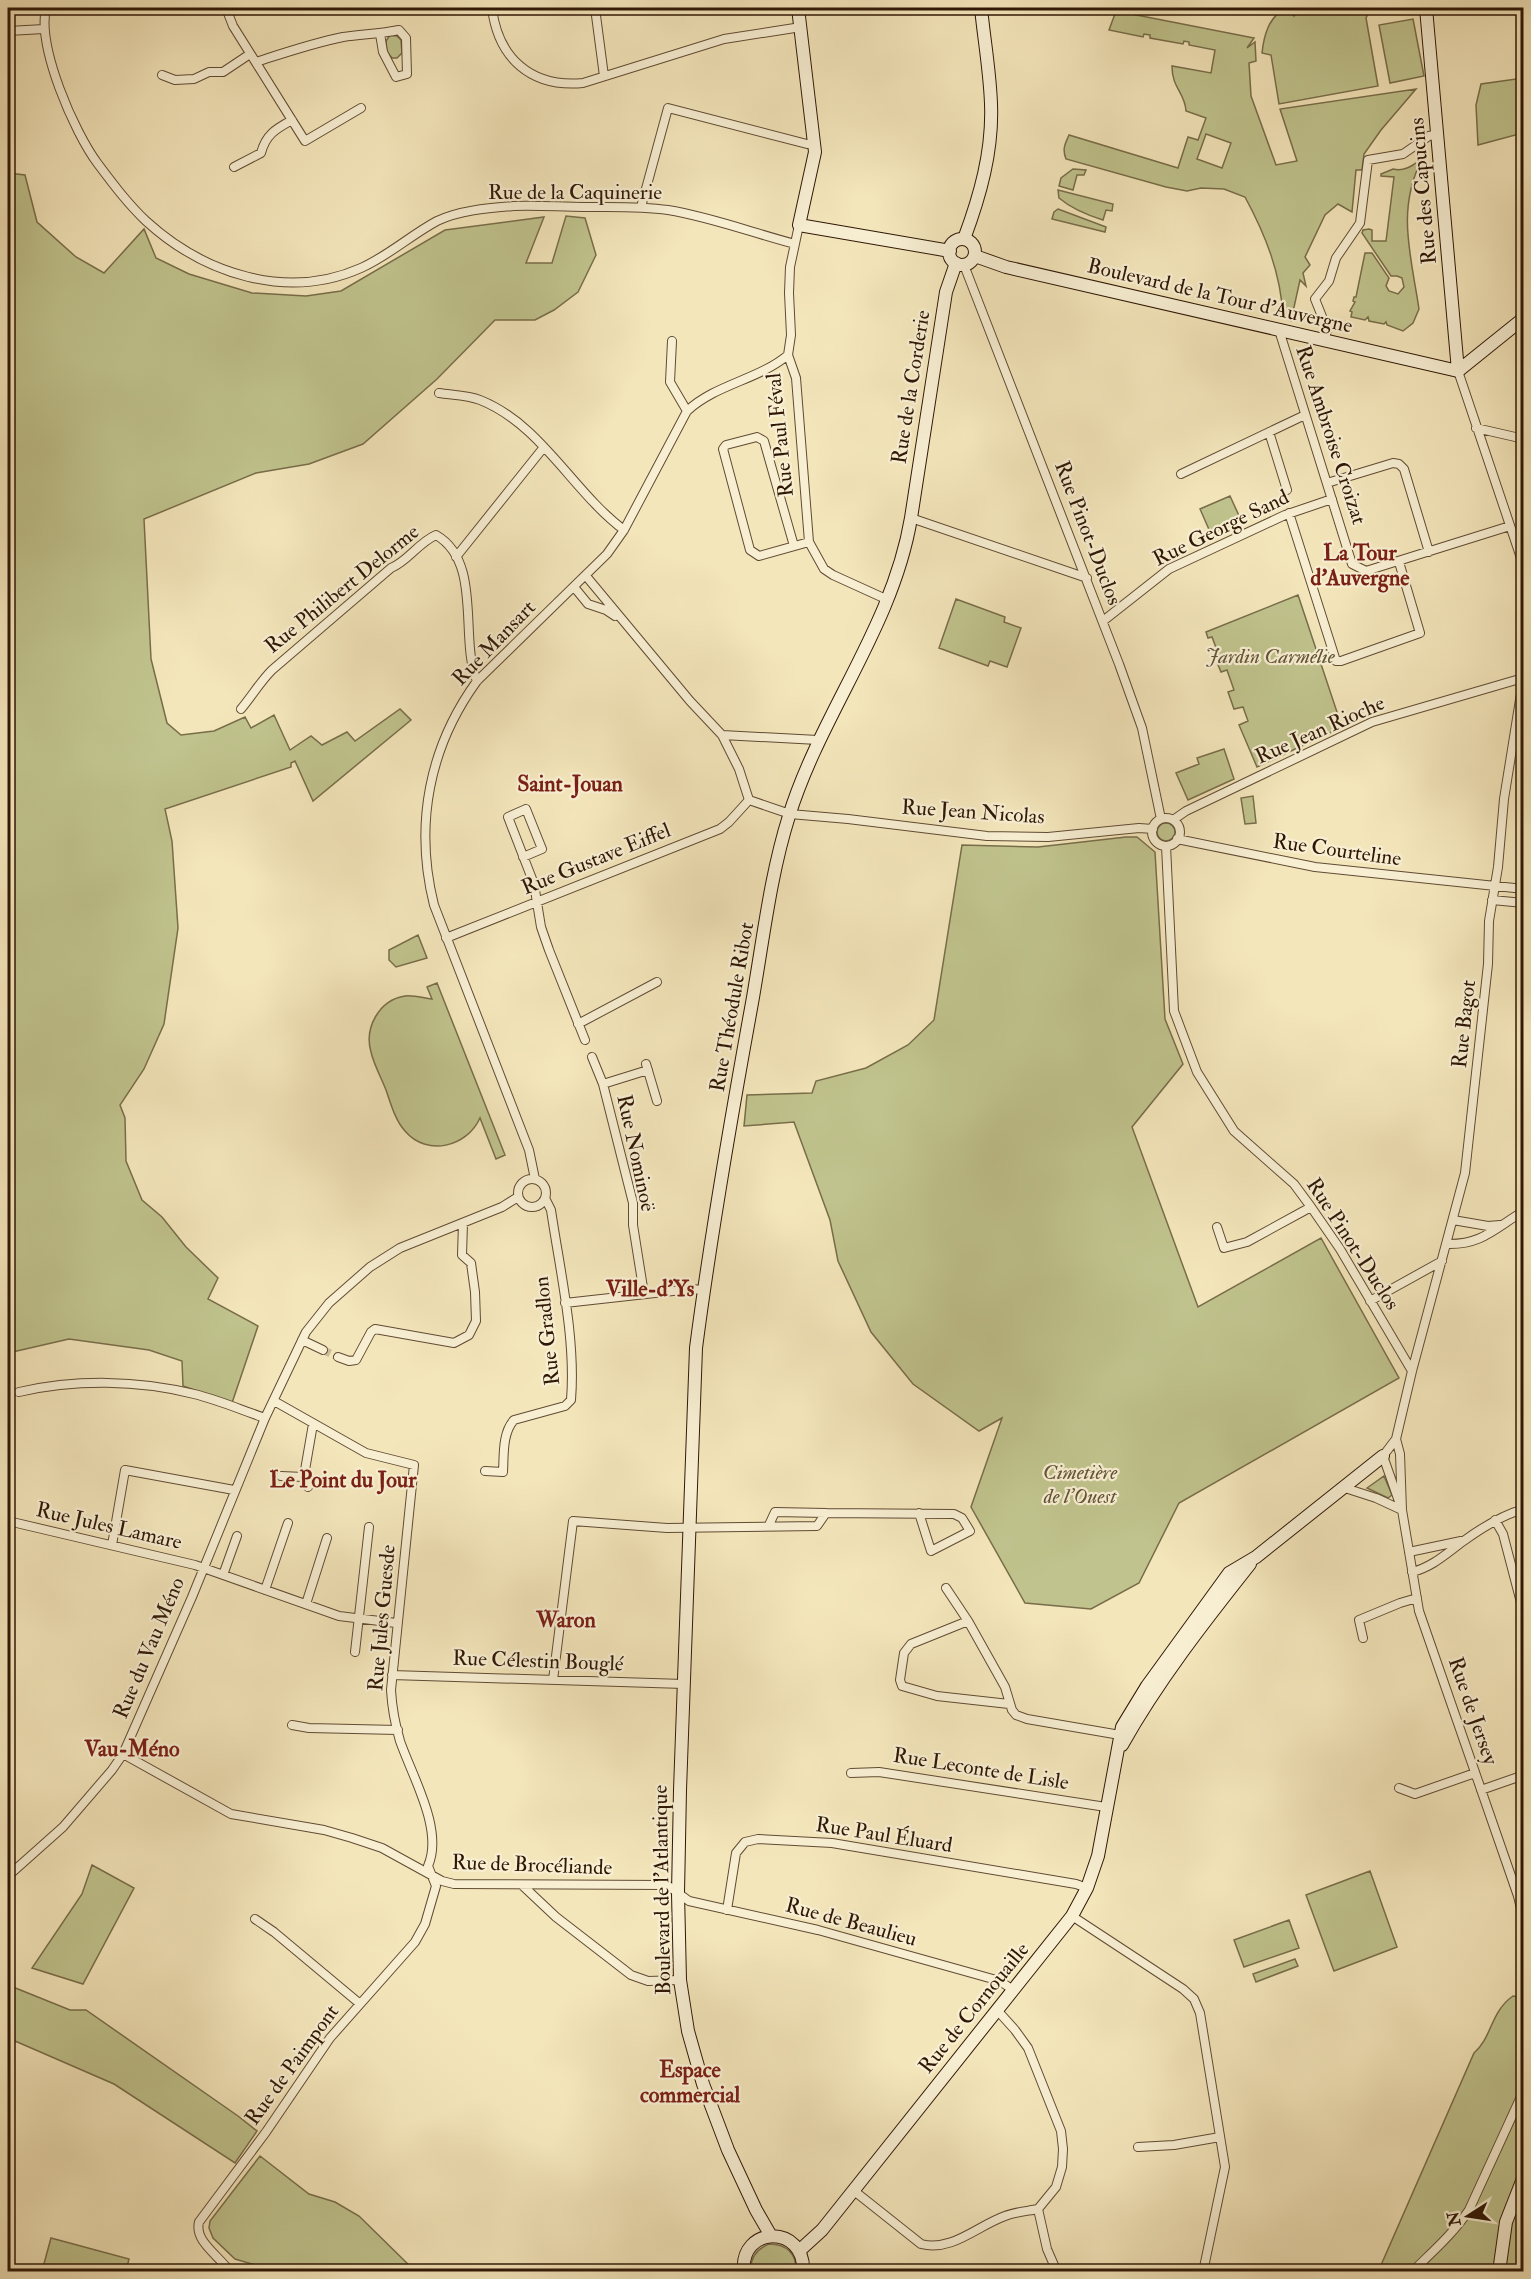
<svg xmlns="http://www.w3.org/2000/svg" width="1531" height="2279" viewBox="0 0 1531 2279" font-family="'IM FELL Double Pica',serif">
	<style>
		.green { fill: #c0c38d; stroke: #786d4a; stroke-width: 1.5; fill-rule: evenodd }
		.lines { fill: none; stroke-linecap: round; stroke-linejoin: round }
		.street-tunnel { stroke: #cdbd97; stroke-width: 8; stroke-dasharray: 8 4; stroke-linecap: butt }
		.street-casing { stroke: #604b33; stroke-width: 10 }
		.secondary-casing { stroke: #2f1706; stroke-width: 14 }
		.street { stroke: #f8efd3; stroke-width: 8 }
		.secondary { stroke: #f8efd3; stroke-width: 12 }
		.labels { text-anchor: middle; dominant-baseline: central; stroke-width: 4.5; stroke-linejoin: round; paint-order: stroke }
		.street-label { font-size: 21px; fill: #2f1706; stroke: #f8efd3 }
		.park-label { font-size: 21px; font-style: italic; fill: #625335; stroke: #f8efd3 }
		.neighbourhood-label { font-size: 22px; font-weight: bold; fill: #7a1f14; stroke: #f8efd3 }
	</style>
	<rect width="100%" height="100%" fill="#f4e6bb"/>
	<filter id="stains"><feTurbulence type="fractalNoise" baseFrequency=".00333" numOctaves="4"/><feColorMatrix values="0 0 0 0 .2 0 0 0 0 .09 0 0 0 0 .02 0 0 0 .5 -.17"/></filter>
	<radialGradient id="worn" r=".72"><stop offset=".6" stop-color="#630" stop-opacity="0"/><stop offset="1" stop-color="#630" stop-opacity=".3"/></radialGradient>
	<path class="green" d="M1286,8h3l5,8 5,-8h27l14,7 -9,-7h37l1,4 -3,6 12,68 -99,18 -8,-49 -9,-2c2,-19 7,-36 24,-45z
		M1116,11l138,27 -7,10 8,-6 1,19 -7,2 2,33 25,69 21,-4 -17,-52 136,-20 -35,41 -17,24 -2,16h-6l-4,42 -14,-8 -13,11 -20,42 5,8 -7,8 3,13 -6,-6 -9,41 -8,-4c-2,-44 -18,-83 -38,-120l-21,-8 -23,-1 -14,3 -21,-4 -100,-28c-4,-10 -1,-15 3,-24l109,33 10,-31 10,3 8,-22 -20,-7c-1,-19 -14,-22 -14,-45l39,7 4,-23 -26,-5v-3l-5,-1 -1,3 -33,-6v-3l-6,-1 -1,3 -34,-7zM1206,134l25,9 -9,25 -25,-9z
		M1413,19l11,57 -34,7 -11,-58z
		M390,35l7,1 4,4 1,13 -5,5h-5l-5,-6 -1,-11z
		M1523,78v55l-45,12 -2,-40 5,-21z
		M1422,159c-26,51 -11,96 -3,150l-6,14 -10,8 -16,-6 -1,-3 -2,2 -15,-3 -1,-4 -3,3 -14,-3 1,-5 -2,-1 5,-9 -2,-1 1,-4h2l9,-44h7l17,25 -3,8 3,5 9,3 6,-7 -2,-9 -5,-2h-6l-29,-43 1,-3 6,-1 3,1v11h14l8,-64 -13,-1v-2l12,-5c12,3 20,-4 29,-10z
		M1073,169l13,1 -2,5h-7l-4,15 -14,-4 2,-8z
		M8,173l17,2 12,47 39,35 28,16 40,-44 12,29 33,16 63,19 54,3 35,-5 104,-61 99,-13 -18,46h26l14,-47 19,2 11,37 -18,37 -24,18 -19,10h-40l-58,59 -74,65 -54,20 -53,9 -112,46 7,140 16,64 14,12 33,-4 31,-14 6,11 23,-13 16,35 21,-14 11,9 25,-13 8,9 45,-32 11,11 -98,81 -18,-40 -4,2v4l-126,42 7,32 6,87 -14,96 -20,45 -24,36 5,13 1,43 16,39 20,17 24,30 32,31 -10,21 50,27 -26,77 -49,-17 -1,-25 -33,-11 -80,-11 -61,14z
		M1058,190l55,14 -1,7 -6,-1 -3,10c-16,-5 -31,-11 -44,-22z
		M1058,209l48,18 -1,5 -53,-13 2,-7z
		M1230,496l11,24 -30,14 -11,-25z
		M1298,595l44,132 -85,40 -18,-42 9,-4 -5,-14 -9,2 -6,-17 6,-2 -7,-20 -6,2 -7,-17 4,-2 -6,-16 -4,1 -2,-6z
		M956,599l49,18 -1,5 17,6 -14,39 -17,-6 -2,5 -49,-18z
		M1224,749l10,30 -46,21 -12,-27 23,-9 -2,-6z
		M1253,796l3,27 -11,1 -4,-26z
		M1157 832a9 9 0 1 1 18 0a9 9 0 1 1-18 0Z
		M1126,837h11l18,15 10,167 18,45 -51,63 66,180 123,-69 78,140 -220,125 -40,80 -48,26 -66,-6 -54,-96 31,-89 -23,13 -66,-47 -42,-52 -33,-71 -8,-41 -36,-98 -50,4 3,-31 65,-2 4,-12 50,-13 42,-23 26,-25 28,-175 76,2z
		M418,935l9,23 -31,9 -7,-7v-10z
		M437,983l68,172 -9,4 -16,-41c-13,29 -53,39 -75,13 -10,-11 -14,-27 -19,-41 -5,-13 -12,-25 -15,-38 -7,-24 8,-52 34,-56 9,-1 18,2 27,3l-5,-12z
		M1384,1476l8,19 -4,3 -21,-10z
		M92,1865l42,23 -51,96 -51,-16 50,-74z
		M1370,1871l27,76 -63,24 -28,-76z
		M1289,1920l10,28 -55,19 -10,-27z
		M1295,1959l3,7 -42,16 -3,-8z
		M8,1985l62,25h16l152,106 19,15 -22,32 -121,-79 -106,-46z
		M1513,1996l10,2v273l-145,1 96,-219c18,-15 16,-41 39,-57z
		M260,2156l49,38 26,8 24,14 56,55h-140l-40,-12 -22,-21 -4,-10 1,-7z
		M51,2238l78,21 -3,12h-84z
		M769,2244c18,0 28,10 27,27h-45c-1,-13 6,-22 18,-27z"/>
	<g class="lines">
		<path class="street-tunnel" d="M323,1350l15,7"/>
		<g class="street-casing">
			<path id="street" d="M46,8c-9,39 28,124 52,156 15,20 30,40 48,57 58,53 141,80 215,47 27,-12 50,-33 76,-47 23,-11 52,-13 77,-15 24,-1 47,1 70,1 28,0 57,-1 84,3 43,7 85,23 127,34
				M226,8l7,18 72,115 56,-33
				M492,8c6,50 39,80 91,75l141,-44 77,-12
				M595,8l9,68
				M8,31l36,-2
				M256,62c28,-9 57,-19 87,-25 18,-3 37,-3 56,-7l7,8 1,36 -11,3 -13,-25 -3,-18
				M162,75l13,5 19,-1 15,-7h14l27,-18
				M234,167l27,-14c5,-19 15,-24 31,-33
				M641,207l27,-99 139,36 7,-1
				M799,225l-9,42 -1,26 2,42 -3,20 8,23 13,164 15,27 9,6 55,25
				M964,265l155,399 23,64 19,91
				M1279,330l73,234 14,7 144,-45
				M1325,340l2,-11 -12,-30 14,-18 7,-23 24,-35 8,-63 35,-6 26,-18 9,-2
				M672,341l-2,41 17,29
				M1458,371l66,196
				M439,393c13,2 29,2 41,7 61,24 93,92 144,130
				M1476,428l48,11
				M1269,432l18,58
				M1181,474l124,-59
				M1327,483l66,-20 6,1 5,5 25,83
				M1289,513l47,148h5l79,-28 -21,-71
				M911,518l176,60
				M794,546l-30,-105 -7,-4 -31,8 -3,4 27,101 9,6 50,-14
				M456,557l88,-110
				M586,576l104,125 32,34 17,34 10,31
				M574,587l14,17 18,6 9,6
				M1103,621l66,-52 116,-54 47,-16
				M241,709c11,-13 19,-27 31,-39l119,-102c17,-7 27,-25 45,-33 47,27 23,104 41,146
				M722,735l96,5
				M1513,743l11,2
				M749,800l41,14 58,5 139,17 61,1 91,-9 14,1
				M1152 832a14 14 0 1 1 28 0a14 14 0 1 1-28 0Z
				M1173,820l13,-9 186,-89 151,-44
				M1177,839l138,28 209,22
				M1166,846l8,165 23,61 37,59 60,53 17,23 29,42 72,122
				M523,857l19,-8 -16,-40 -18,8 26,67 7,43 8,23 36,90
				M1492,900l32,3
				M446,938l274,-109 9,-7 20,-22
				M578,1024l79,-42
				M592,1057l11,27 30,119v22l11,69
				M646,1064l11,37
				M603,1084l45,-14
				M518 1193a14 14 0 1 1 28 0a14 14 0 1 1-28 0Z
				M535,1179l-6,-29 -95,-245c-20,-80 -5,-158 43,-224l130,-127 17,-24 63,-119c29,-27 71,-31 101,-56
				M1453,1220l35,6 12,-1
				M1217,1227l7,21 23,-6 64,-35
				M1447,1244c35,1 48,-16 77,-33
				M1370,1301l72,-40
				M565,1303l126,-14 13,1
				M302,1340l21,10
				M338,1357l11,4 7,-1 15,-28 4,-3 79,14 15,-8 7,-14 -1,-29 -4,-29 -9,-8 1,-32
				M19,1392c57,-13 119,-12 175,2 25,6 47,16 71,24
				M1396,1439l4,15 2,56 17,101 99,285 6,25
				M485,1471l18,1c1,-16 -1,-39 11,-52l51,-14 6,-6c5,-61 -11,-129 -20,-190l-6,-12
				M281,1476l23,1
				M308,1487l-3,-17 8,-46
				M1345,1488l31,10 26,12
				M1402,1510l-19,-54 13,-17 16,-68 53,-198 23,-209 1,-43 9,-54 6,-68 20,-124
				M1495,1520l8,14 21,80
				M8,1521l187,44 144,51 57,7
				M769,1525l6,-13 51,1
				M112,1545l13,-75 109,20
				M1409,1552l52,-11
				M1412,1572c21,-5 36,-20 53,-32 18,-13 37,-25 59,-31
				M223,1575l14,-39
				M946,1588l22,33 37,66 7,23 4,5 11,4 93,16
				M265,1590l23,-67
				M306,1604l21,-66
				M968,1621l-57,23 -7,9 -4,27 2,6 35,10 72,8
				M1363,1638l-4,-18 41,-17 17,-5
				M355,1652l14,-125
				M392,1675l292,9
				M553,1680l20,-159 94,7 150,-2 9,-13 128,1 8,4 8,13 -39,20 -12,-38
				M292,1725l17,3 89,2
				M123,1754l108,60 93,16 28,8 30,10 60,33 12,3 213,1 22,16 129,29 182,51 13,9
				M851,1773l28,-1 227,35
				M1399,1788l16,6 60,-21
				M1481,1790l43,-15
				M8,1876l55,-49 49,-57 11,-16 69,-157 73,-179 41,-86 23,-29 41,-36 30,-19 102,-41 16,-10
				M522,1885l34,32 75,58 17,6 32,-1
				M727,1910l9,-57 9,-11 13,-3 74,4 244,41 11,4
				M1072,1916l111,73 11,10 6,14 25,154 -22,105
				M255,1919l19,13 85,71
				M997,2010l18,20 13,18 33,83 2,18 -1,18 -6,20 -18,22 9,40 10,23
				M1138,2147l36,-2 46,-8
				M853,2190l68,54c31,8 56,-18 84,-28 10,-4 23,-5 33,-7
				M230,2272c-10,-16 -36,-30 -31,-50l67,-90 64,-94 85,-96 10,-18 11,-38 -8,-20c16,-36 -16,-90 -28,-125 -5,-17 -8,-33 -9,-51l23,-225 -48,-12 -92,-52
				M1412,2272c21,-21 41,-38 57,-62l55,-120"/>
		</g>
		<g class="secondary-casing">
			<path id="secondary" d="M798,8l17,144 -16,73 151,26
				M1426,8l32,363
				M964,239c16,-43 29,-88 27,-135 -1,-32 -7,-65 -10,-96
				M949 252a13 13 0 1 1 26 0a13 13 0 1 1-26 0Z
				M975,256l31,11 452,104
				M1458,371l66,-53
				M1122,1745c36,-64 82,-123 128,-181
				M771,2236l-15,-26 -28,-60 -25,-66 -15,-53 -8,-51 -2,-87 2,-103 16,-442c15,-115 35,-230 56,-345 11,-62 18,-127 37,-187 32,-103 104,-190 122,-298l35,-226 10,-29
				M799,2251l23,-21 250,-314 15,-28 11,-32 24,-129 25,-41 82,-113 27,-16 127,-101
				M744,2272c-5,-47 62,-48 59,0
				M1499,2272l7,-50 18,-46"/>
		</g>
		<use href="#street" class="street"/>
		<use href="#secondary" class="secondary"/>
	</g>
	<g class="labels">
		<g class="street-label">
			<text transform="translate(1423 191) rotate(-95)">Rue des Capucins</text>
			<text x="575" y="192">Rue de la Caquinerie</text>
			<text transform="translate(1220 296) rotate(13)">Boulevard de la Tour d'Auvergne</text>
			<text transform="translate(911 387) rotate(-81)">Rue de la Corderie</text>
			<text transform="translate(780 435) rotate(-96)">Rue Paul Féval</text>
			<text transform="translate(1331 435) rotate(72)">Rue Ambroise Croizat</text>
			<text transform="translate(1221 528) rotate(-26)">Rue George Sand</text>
			<text transform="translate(1088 533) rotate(69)">Rue Pinot-Duclos</text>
			<text transform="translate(342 589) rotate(-39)">Rue Philibert Delorme</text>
			<text transform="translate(494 643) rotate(-46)">Rue Mansart</text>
			<text transform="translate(1320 730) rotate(-24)">Rue Jean Rioche</text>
			<text transform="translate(973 812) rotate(4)">Rue Jean Nicolas</text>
			<text transform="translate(1337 850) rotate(8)">Rue Courteline</text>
			<text transform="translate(596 859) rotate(-22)">Rue Gustave Eiffel</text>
			<text transform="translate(732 1007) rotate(-80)">Rue Théodule Ribot</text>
			<text transform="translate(1464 1024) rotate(-84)">Rue Bagot</text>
			<text transform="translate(636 1153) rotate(78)">Rue Nominoë</text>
			<text transform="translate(1353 1244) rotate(57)">Rue Pinot-Duclos</text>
			<text transform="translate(547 1331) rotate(-96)">Rue Gradlon</text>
			<text transform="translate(109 1526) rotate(13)">Rue Jules Lamare</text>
			<text transform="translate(382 1618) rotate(-85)">Rue Jules Guesde</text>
			<text transform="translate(149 1648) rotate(-67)">Rue du Vau Méno</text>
			<text transform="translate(538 1661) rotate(2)">Rue Célestin Bouglé</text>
			<text transform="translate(1473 1711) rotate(71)">Rue de Jersey</text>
			<text transform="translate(981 1769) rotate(9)">Rue Leconte de Lisle</text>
			<text transform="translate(884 1835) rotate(9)">Rue Paul Éluard</text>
			<text transform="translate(532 1865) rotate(2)">Rue de Brocéliande</text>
			<text transform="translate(662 1890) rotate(-91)">Boulevard de l'Atlantique</text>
			<text transform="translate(851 1922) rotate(15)">Rue de Beaulieu</text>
			<text transform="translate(974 2008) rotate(-51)">Rue de Cornouaille</text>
			<text transform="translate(292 2065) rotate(-54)">Rue de Paimpont</text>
		</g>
		<g class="park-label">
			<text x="1270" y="656">Jardin Carmélie</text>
			<text x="1080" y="1472">Cimetière<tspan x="1080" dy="24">de l'Ouest</tspan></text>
		</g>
		<g class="neighbourhood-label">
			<text x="1360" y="553">La Tour<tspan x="1360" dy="25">d'Auvergne</tspan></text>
			<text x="570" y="784">Saint-Jouan</text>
			<text x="650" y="1289">Ville-d'Ys</text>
			<text x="343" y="1480">Le Point du Jour</text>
			<text x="566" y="1620">Waron</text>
			<text x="132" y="1749">Vau-Méno</text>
			<text x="690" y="2070">Espace<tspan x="690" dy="25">commercial</tspan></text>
		</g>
	</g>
	<rect width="1531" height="2279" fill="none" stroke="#f4e6bb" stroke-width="30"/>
	<rect x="9" y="9" width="1513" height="2261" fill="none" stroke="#2f1706" stroke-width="3"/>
	<rect x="15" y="15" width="1501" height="2249" fill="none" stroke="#2f1706" stroke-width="1.5"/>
	<g transform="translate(1468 2216) rotate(258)" stroke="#f8efd3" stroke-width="4.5" paint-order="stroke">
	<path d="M0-4.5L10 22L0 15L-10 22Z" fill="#2f1706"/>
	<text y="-9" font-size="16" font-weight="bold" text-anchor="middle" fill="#2f1706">N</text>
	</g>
	<rect width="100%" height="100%" filter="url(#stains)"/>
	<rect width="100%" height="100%" fill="url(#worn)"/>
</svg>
